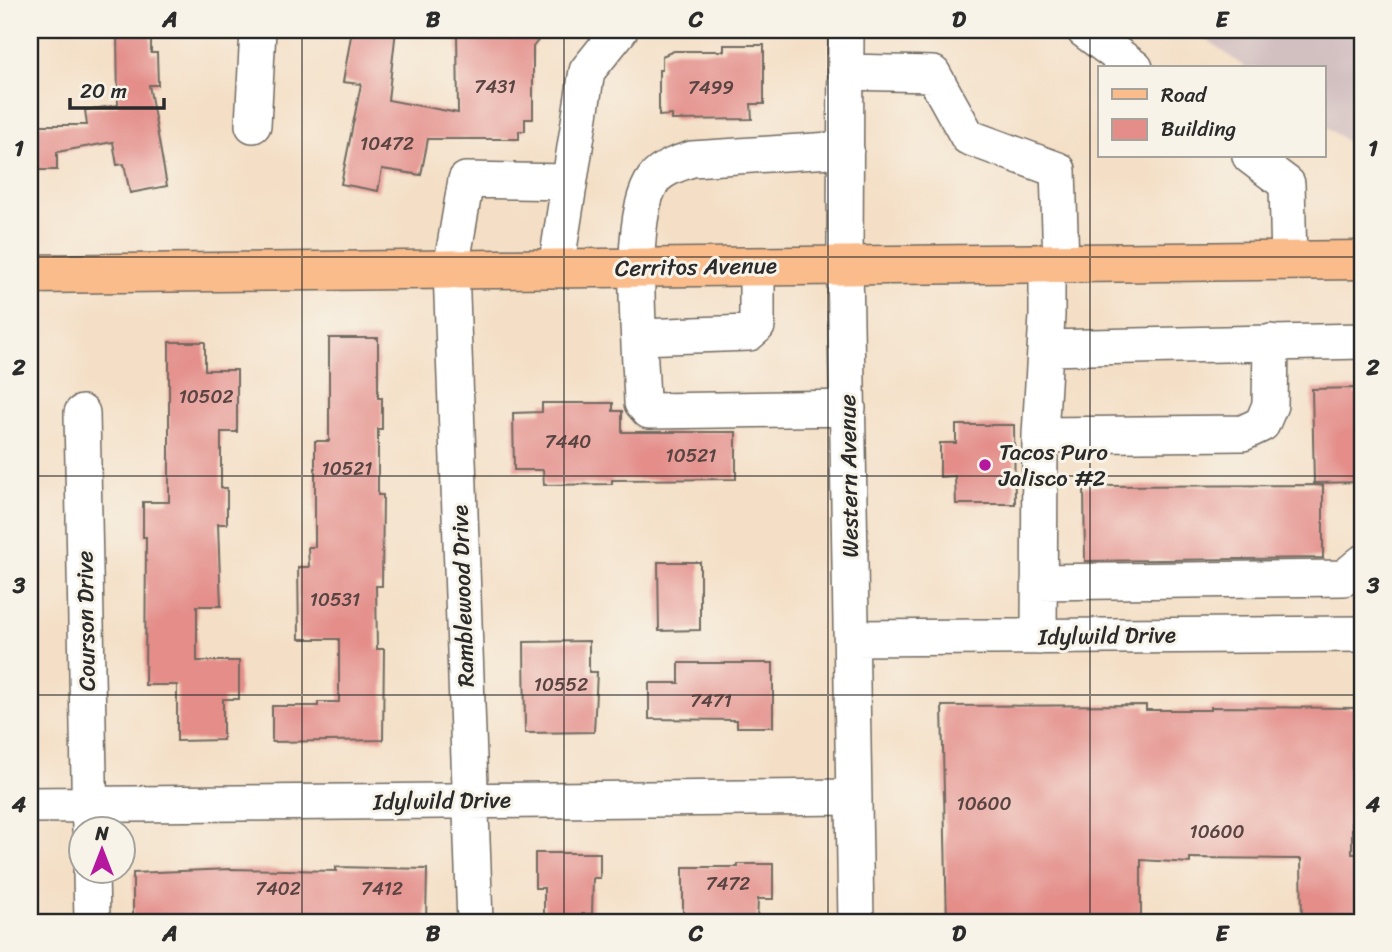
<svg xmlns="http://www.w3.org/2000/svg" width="1392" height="952" viewBox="0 0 1392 952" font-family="Sriracha,sans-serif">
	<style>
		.industrial { fill: #d2bfc0 }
		.building { fill: #e48d89 }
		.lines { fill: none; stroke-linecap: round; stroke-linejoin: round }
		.minor-casing { stroke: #716a61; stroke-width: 38 }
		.major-casing { stroke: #716a61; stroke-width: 41 }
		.minor { stroke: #fff; stroke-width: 35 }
		.major { stroke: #fabc8b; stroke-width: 38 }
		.grid { fill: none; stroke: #2b2b2b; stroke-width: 2; stroke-opacity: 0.55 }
		.poi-dot { fill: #b5179e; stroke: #f7f3e8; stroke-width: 2.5 }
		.labels { text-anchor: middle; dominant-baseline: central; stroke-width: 6; stroke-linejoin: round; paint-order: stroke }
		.number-label { font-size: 19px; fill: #594442 }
		.street-label { font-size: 23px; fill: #2b2b2b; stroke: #f7f3e8 }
		.poi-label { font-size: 23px; fill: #2b2b2b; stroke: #f7f3e8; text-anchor: start }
		.neatline { fill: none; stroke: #2b2b2b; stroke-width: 2.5 }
		.grid-label { font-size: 23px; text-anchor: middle; font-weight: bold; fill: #2b2b2b }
	</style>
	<rect width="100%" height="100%" fill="#f7f3e8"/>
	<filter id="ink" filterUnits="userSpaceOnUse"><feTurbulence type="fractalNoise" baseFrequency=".0143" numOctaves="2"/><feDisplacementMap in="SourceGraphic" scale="14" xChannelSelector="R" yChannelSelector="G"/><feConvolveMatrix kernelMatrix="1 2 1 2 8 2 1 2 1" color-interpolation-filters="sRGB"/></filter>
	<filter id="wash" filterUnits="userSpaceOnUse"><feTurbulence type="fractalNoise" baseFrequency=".00686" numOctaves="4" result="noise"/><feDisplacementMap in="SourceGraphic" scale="28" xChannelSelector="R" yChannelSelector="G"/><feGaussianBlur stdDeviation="1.57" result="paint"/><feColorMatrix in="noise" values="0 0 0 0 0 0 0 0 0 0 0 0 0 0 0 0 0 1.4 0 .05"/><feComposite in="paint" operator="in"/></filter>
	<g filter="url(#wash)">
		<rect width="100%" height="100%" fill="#f4dfc6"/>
		<path class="industrial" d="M1194,30h168v123l-38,-28v-57h-78z"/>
		<g id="blocks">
			<path class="building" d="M117,30h34v23h6l1,32h-9l18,101 -37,7 -6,-29 -7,1 -4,-23 -56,10v18h-27v-45h57l-2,-15 33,-5z
				M352,30h44l-8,70 70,13 -1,-83h89l-13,17v72h-8v12h-6v8h-91l-7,36 -39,-6 -4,22 -37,-7 20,-100 -18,-2z
				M724,45h40v59h-13l1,15 -80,1v-5l-13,1v-46h3v-14l12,-5h50z
				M329,338h49v60h4v31h-4v66h5l-1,91h-6l1,63h7l-1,91 -111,2v-36h46v-4h21v-63h-40l-1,-72h11l-1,-20h7v-106h14z
				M169,342h36v28h32v62h-16v56h6v36h-9l3,82h-24v55h42v38h-16v41l-46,1v-56h-32l1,-148h-3v-35h26z
				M1356,388v7h6v87l-48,1 -2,-94z
				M542,403h71v8h9v21h114v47l-124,1v4l-68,1 -1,-15h-29l-1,-57 29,-1z
				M956,425h58l1,79h-59l-1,-28 -15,1v-34h16z
				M1323,485v73l-238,3 -1,-75z
				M658,562h42v68l-41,1z
				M589,641v31h8l-3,60 -69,1 -1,-91z
				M679,663h94v64h-36v-7l-88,-1v-36h30z
				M1146,705v5h65v-3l151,1v44h-10v102h10v68h-60l-1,-63 -111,-1v5l-49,-3v62h-194l-5,-216z
				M535,853h65v25h-7l-1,36h-10v8h-38v-34h-9z
				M738,864h35v35h-15l-1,23h-74v-55h55z
				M336,867l91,2 -1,53h-293v-49l98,-4 105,2z"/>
		</g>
	</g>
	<g filter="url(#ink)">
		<use href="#blocks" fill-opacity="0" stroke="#716a61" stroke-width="2"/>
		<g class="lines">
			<g class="minor-casing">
				<path id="minor" d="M846,30l-1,235 11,657
					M1084,30l51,38
					M846,72l87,2 35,63 90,33 3,92
					M253,125l5,-95
					M846,149l-154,10c-13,4 -29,9 -38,20 -29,38 -13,173 -12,224l7,8 199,-3
					M1250,156l37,28 2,77
					M556,268l31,-197 33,-41
					M640,337l109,-4 8,-7v-60
					M1046,348l316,-7
					M82,413l8,417
					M1040,435l203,-2 19,-9 8,-19 1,-63
					M1039,582l305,-4 18,-15
					M1039,637l1,-202 7,-119v-53
					M852,638l510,-4
					M30,805l824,-8
					M91,872l1,50
					M475,922l-24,-653 15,-89 103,2"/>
			</g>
			<g class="major-casing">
				<path id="major" d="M30,274l1332,-14"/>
			</g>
			<use href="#minor" class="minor"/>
			<use href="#major" class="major"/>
		</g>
	</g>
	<path class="grid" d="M302,30v892M564,30v892M828,30v892M1090,30v892M30,257h1332M30,476h1332M30,695h1332"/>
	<circle class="poi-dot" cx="985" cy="465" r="7"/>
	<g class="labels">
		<g class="number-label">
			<text x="495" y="86">7431</text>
			<text x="711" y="87">7499</text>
			<text x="387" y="143">10472</text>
			<text x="206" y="396">10502</text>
			<text x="568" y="441">7440</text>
			<text x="691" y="455">10521</text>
			<text x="347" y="468">10521</text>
			<text x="335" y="599">10531</text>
			<text x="561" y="684">10552</text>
			<text x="711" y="700">7471</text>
			<text x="984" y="803">10600</text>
			<text x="1217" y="831">10600</text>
			<text x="728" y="883">7472</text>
			<text x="278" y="888">7402</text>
			<text x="382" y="888">7412</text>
		</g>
		<g class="street-label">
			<text transform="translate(696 267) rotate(-1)">Cerritos Avenue</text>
			<text transform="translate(849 476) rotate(-91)">Western Avenue</text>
			<text transform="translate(463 596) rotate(-92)">Ramblewood Drive</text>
			<text transform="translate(86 621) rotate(-91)">Courson Drive</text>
			<text transform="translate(1107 636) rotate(-1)">Idylwild Drive</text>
			<text transform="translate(442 801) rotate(-1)">Idylwild Drive</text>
		</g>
		<g class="poi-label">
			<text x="999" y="452">Tacos Puro<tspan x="999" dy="26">Jalisco #2</tspan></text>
		</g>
	</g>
	<rect width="1392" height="952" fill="none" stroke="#f7f3e8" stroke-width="77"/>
	<rect x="1098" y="66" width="228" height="91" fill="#f7f3e8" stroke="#a5a39c" stroke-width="2"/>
	<rect x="1112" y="89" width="35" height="10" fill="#fabc8b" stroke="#a5a39c" stroke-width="2"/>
	<text x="1161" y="102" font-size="21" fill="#2b2b2b">Road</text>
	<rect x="1112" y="119" width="35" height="21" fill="#e48d89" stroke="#a5a39c" stroke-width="2"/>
	<text x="1161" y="136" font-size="21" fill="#2b2b2b">Building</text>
	<g transform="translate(102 850)"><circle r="33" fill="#f7f3e8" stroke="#a5a39c" stroke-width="2"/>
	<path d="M0-5L12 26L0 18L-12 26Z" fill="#b5179e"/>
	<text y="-10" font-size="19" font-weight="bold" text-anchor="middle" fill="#2b2b2b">N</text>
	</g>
	<path d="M70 98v10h94v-10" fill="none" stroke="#2b2b2b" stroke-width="3.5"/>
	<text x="80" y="98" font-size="21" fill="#2b2b2b" stroke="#f7f3e8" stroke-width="5" paint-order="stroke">20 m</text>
	<rect x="38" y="38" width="1316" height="876" class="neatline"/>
	<g class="grid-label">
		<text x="170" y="27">A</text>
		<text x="433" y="27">B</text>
		<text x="696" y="27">C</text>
		<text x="959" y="27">D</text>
		<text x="1222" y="27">E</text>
		<text x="19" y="156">1</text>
		<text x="1373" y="156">1</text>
		<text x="19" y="375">2</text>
		<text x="1373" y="375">2</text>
		<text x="19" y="593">3</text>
		<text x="1373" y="593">3</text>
		<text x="19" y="812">4</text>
		<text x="1373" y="812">4</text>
		<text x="170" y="941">A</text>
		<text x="433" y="941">B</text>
		<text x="696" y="941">C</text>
		<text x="959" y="941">D</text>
		<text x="1222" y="941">E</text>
	</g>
</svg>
